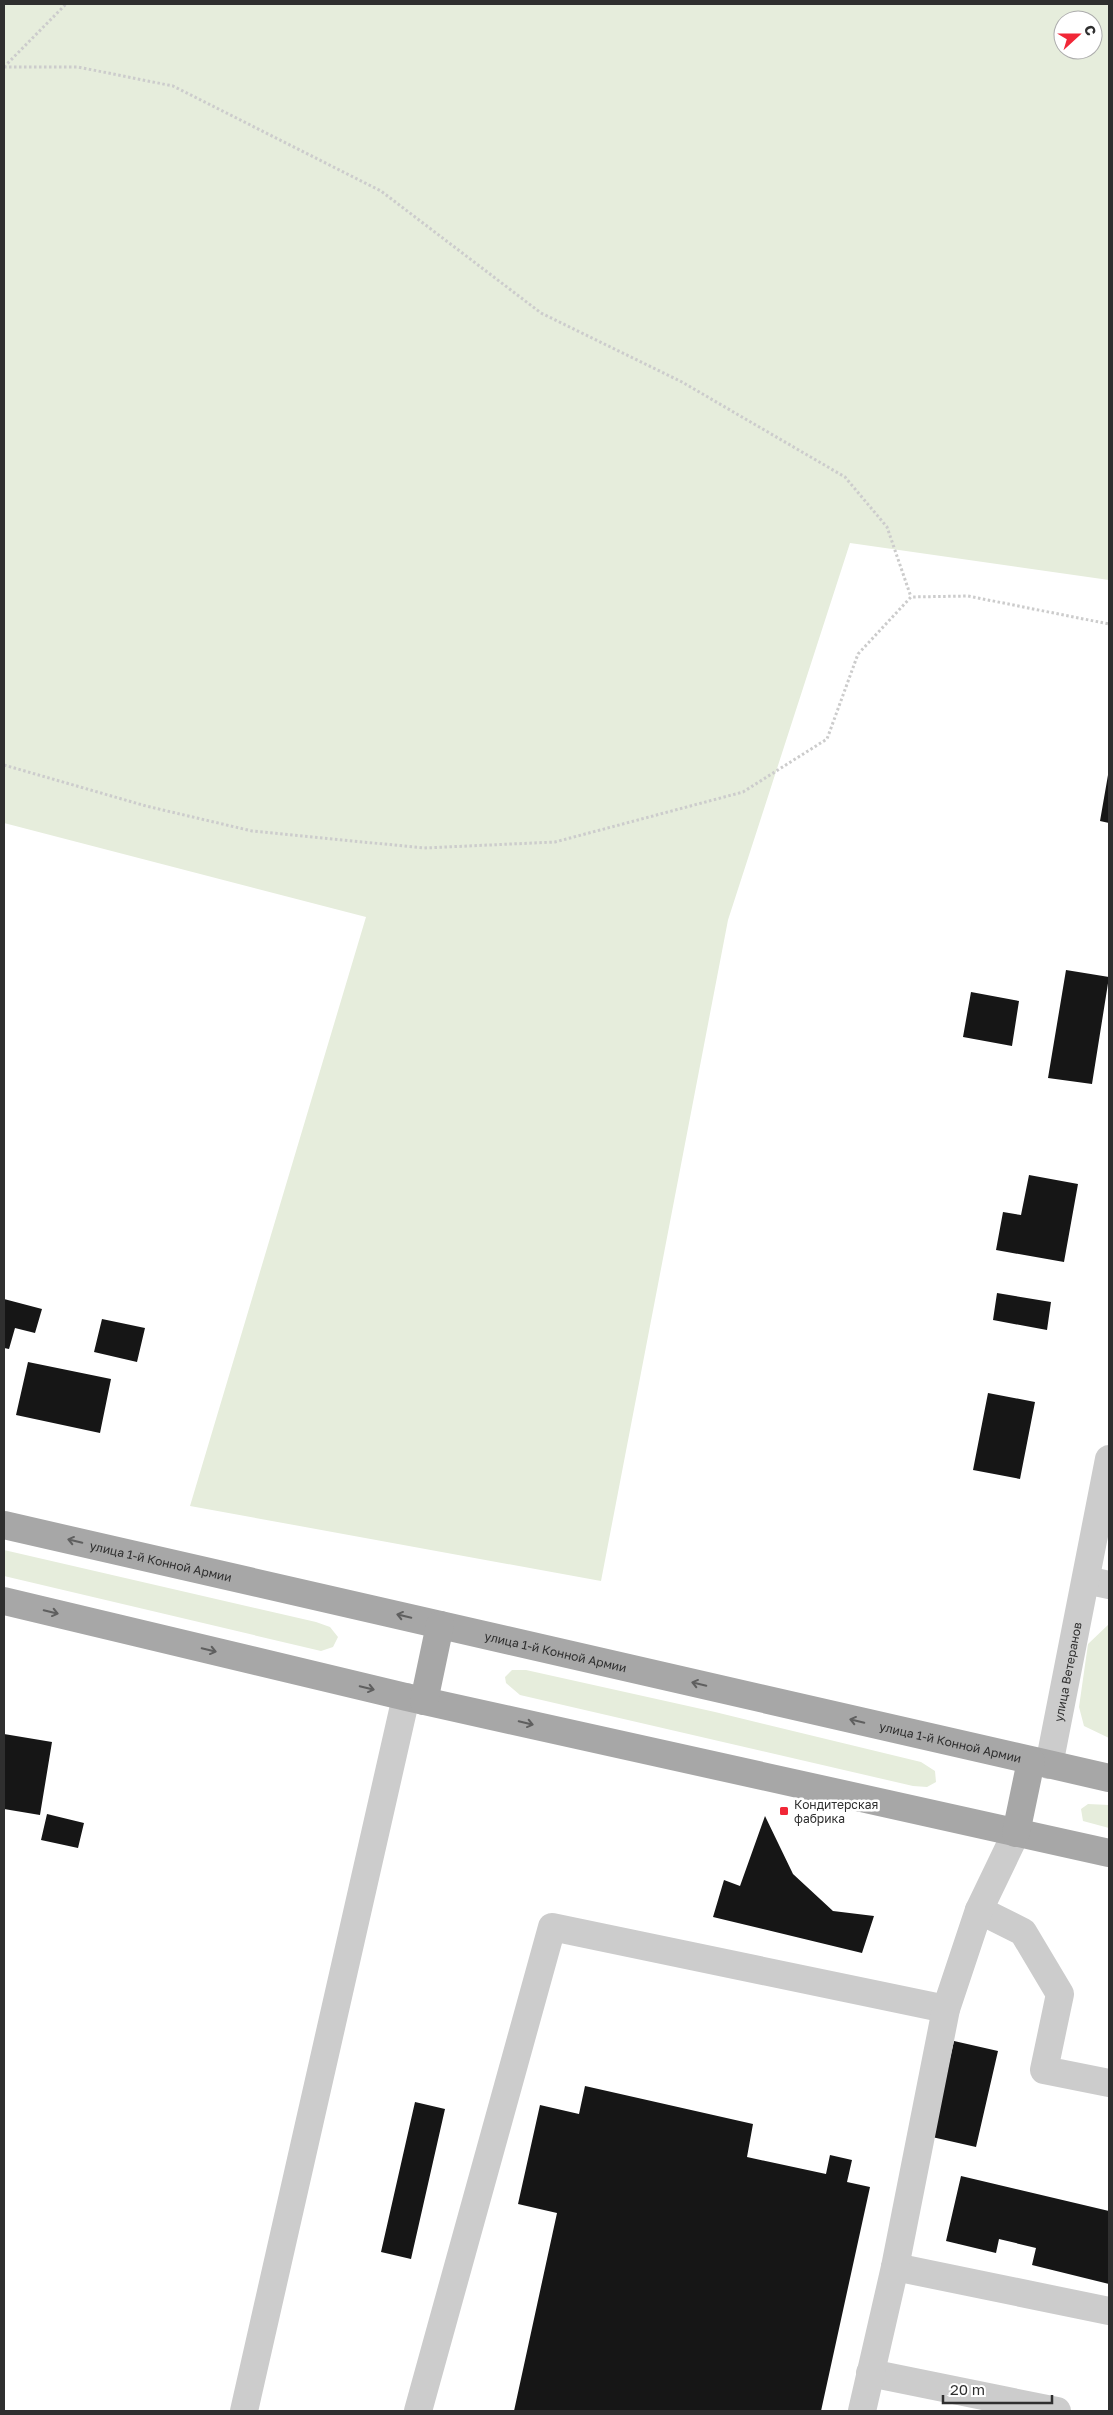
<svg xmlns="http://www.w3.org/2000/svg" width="1113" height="2415" viewBox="0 0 1113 2415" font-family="'Golos Text',sans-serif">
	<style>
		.green { fill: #e6eddc; fill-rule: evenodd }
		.building { fill: #161616 }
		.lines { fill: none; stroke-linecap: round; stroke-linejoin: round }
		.path { stroke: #ccc; stroke-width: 3; stroke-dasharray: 2.5 2.5; stroke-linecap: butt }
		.minor { stroke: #ccc; stroke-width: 28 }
		.major { stroke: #a7a7a7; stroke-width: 28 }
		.oneway { stroke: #5f5f5f }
		.poi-dot { fill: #f12737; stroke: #fff; stroke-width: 2 }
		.labels { text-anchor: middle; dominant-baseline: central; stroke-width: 5; stroke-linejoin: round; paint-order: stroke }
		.street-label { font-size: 12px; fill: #2f2f2f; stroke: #fff }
		.poi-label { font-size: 12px; fill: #2f2f2f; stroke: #fff; text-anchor: start }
	</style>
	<rect width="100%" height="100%" fill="#fff"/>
	<path class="green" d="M4,4h1105v576l-259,-37 -122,377 -127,661 -411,-75 176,-589 -362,-94zM1063,20h30v30h-30z
		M4,1550l312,72 14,5 8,10 -5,10 -12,4 -317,-75z
		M1109,1624v114l-25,-12 -5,-19 9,-63z
		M512,1670h14l189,42 206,50 14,9 1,11 -9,5 -14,-1 -393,-91 -14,-12 -1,-6z
		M1088,1804l21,1v23l-26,-7 -2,-12z"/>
	<path class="building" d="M1108,775h1v48l-9,-2z
		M1066,970l43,7 -17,107 -44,-6z
		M971,992l48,9 -7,45 -49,-9z
		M1029,1175l49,9 -14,78 -68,-12 7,-38 18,3z
		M997,1293l54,9 -4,28 -54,-10z
		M4,1299l38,10 -7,24 -20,-5 -6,21 -5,-1z
		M102,1319l43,9 -8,34 -43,-10z
		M28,1362l83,17 -11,54 -84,-18z
		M988,1393l47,9 -15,77 -47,-9z
		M4,1734l48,8 -12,73 -36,-6z
		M47,1814l37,9 -6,25 -37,-8z
		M765,1816l28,58 40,37 41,5 -12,37 -149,-36 11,-37 16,6z
		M954,2041l44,10 -22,96 -44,-10z
		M585,2086l168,38 -6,33 79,17 4,-19 22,5 -5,22 23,5 -49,224h-307l43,-198 -39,-9 22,-99 39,9z
		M415,2102l30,7 -34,150 -30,-7z
		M961,2176l148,35v73l-77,-19 4,-17 -37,-9 -3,14 -50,-12z"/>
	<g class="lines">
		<path class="path" d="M4,67h74l95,19 208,105 160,122 141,69 163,95 42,50 24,70
			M4,67l62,-63
			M4,765l142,41 106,25 172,17 131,-6 188,-50 84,-53 31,-85 53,-57 57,-1 141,28"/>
		<g class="minor">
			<path d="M1086,1580l23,5"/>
			<path id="s1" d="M1049,1765l60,-306"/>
			<path d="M979,1910l44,22 37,62 -16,76 65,13"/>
			<path d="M895,2267l214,44"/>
			<path d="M870,2373l187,38"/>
			<path d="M244,2411l162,-714"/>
			<path d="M418,2411l134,-484 394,82"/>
			<path d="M862,2411l33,-144 51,-258 33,-99 37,-77"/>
		</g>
		<g class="major">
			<path id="s2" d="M4,1525l1105,253"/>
			<path d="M4,1601l402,96 703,156"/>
			<path d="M424,1701l16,-76"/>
			<path d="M1016,1833l15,-72"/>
		</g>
	</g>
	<defs><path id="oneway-shaft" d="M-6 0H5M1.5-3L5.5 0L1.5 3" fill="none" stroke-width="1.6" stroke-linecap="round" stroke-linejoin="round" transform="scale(1.25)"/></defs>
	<g class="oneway">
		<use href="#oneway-shaft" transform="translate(75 1541) rotate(-167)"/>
		<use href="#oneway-shaft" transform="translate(51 1612) rotate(13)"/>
		<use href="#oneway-shaft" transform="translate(404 1616) rotate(-167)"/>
		<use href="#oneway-shaft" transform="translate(209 1650) rotate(13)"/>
		<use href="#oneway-shaft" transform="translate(699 1684) rotate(-167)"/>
		<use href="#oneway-shaft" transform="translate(367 1688) rotate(13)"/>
		<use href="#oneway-shaft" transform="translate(857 1721) rotate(-167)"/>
		<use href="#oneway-shaft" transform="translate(526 1723) rotate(13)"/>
	</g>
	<rect class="poi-dot" x="779" y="1806" width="10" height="10" rx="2.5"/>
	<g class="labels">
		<g class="street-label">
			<text stroke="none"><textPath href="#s2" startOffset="161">улица 1-й Конной Армии</textPath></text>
			<text stroke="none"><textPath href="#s2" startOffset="566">улица 1-й Конной Армии</textPath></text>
			<text stroke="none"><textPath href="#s1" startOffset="95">улица Ветеранов</textPath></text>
			<text stroke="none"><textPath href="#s2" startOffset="971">улица 1-й Конной Армии</textPath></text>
		</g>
		<g class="poi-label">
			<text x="794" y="1804">Кондитерская<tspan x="794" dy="14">фабрика</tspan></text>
		</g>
	</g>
	<rect width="1113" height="2415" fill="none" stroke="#2f2f2f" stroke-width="10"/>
	<g transform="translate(1078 35) rotate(69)"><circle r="24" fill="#ffffff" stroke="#acacac"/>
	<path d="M0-4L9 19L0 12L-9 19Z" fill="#f12737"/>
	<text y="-8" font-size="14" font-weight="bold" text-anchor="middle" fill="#2f2f2f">С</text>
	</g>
	<path d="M943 2395v8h109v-8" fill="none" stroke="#2f2f2f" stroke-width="2.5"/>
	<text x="950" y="2395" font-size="15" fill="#2f2f2f" stroke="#ffffff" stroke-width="4" paint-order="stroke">20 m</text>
</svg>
